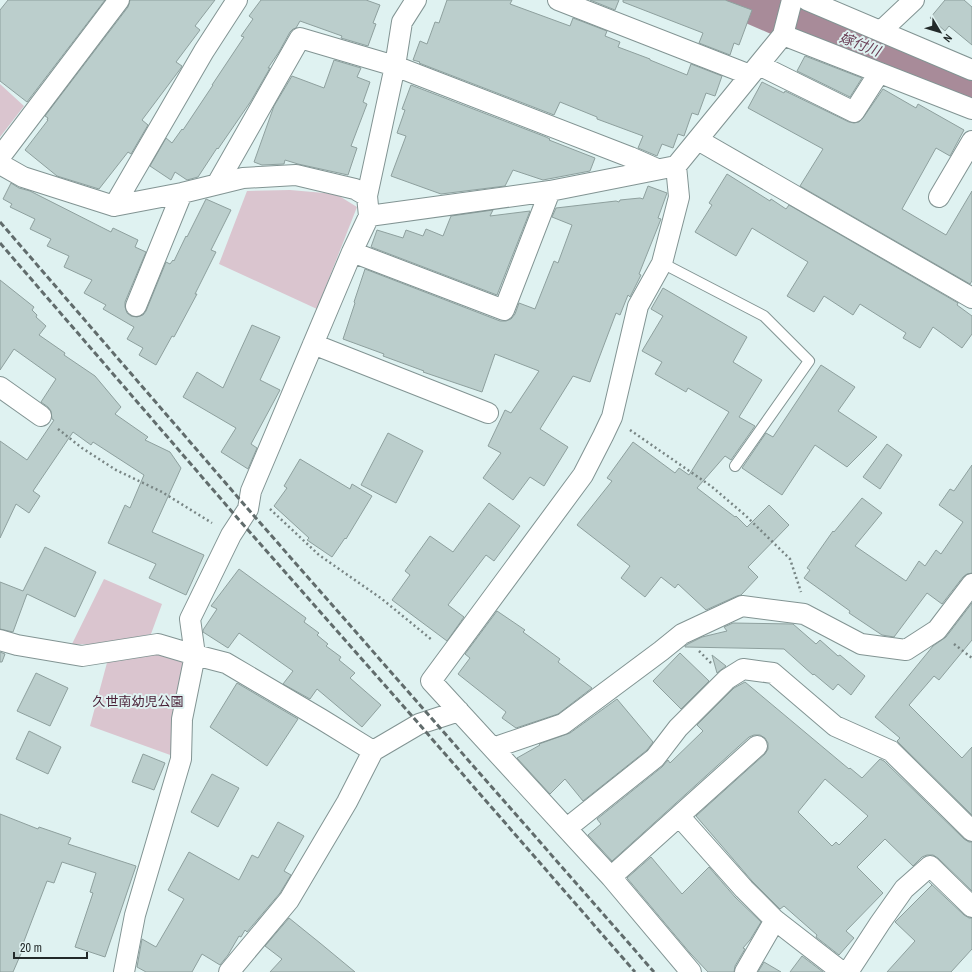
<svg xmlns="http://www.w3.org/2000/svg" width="972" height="972" viewBox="0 0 972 972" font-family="'Archivo Narrow','Noto Sans JP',sans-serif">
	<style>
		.green { fill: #dac5cf }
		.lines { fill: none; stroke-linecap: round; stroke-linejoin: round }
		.river { stroke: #a88b99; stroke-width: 44 }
		.building { fill: #bbcecc; stroke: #8ea09e; fill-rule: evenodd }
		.lane-casing { stroke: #829493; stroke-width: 12 }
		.street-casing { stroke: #829493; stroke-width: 22 }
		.path { stroke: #788584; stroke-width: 2.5; stroke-dasharray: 2 3; stroke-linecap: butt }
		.lane { stroke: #fff; stroke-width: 10 }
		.street { stroke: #fff; stroke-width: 20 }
		.rail { stroke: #616c6c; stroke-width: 3; stroke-dasharray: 6 3; stroke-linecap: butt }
		.labels { text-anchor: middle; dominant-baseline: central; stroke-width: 4; stroke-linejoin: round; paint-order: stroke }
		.park-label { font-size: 13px; fill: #4b2239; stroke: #dff2f1 }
		.water-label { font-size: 14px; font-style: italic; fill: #693c54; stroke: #dff2f1 }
	</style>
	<rect width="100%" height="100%" fill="#dff2f1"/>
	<path class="green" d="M0,84l24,22 -24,31z
		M290,190l46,4 21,13 -40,102 -98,-45 28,-73z
		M104,579l58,25 -11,30 -50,11 -29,-1z
		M157,650l30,11 -14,95 -83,-30 18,-67z"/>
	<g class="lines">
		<path class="river" d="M748,0l30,13 194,75"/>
	</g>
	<path class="building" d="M8,0h97l-78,102 -27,-21v-71z
		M130,0h85l-20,26 5,4 -24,32 6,4 -1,2 -39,52 6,5 -17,29 -3,-2 -29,37 -42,-13 -32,-26 23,-30h-1l1,-2 -3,-2 83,-109z
		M261,0h105l14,5 -7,18 3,1 -8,22 -27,-8 1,-2 -42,-15 -4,7 -3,1 -3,3 -11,20 -11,16h2l-19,33 -33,48 -1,-1 -19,29 -11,3 -12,-8 -4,8 -21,-14 16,-28 6,5 10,-14 1,1 30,-45h-1l32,-48 -3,-1 12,-17 -4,-3z
		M447,0h65l-2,4 60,22 3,-8 34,13 -2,5 15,6 -2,5 32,12v1l37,15 4,-11 31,12 -7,20 -9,-3 -8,22 -6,-2 -8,23 -6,-2 -5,14 -11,-4 -5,12 -19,-8 5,-12 -46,-17v-2l-37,-15 -6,13 -135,-52 1,-1 -7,-2 7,-19 7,3 8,-22 4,1z
		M590,0h29l-4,10z
		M623,0h102l27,10 -13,35 -5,-2 -4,12 -31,-12 4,-10 -80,-31z
		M945,0h19l8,7v38l-23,-19 -4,5 -15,-13z
		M805,56l57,22 -12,19 -53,-26z
		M334,60l27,8 -4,9 13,5 -7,20 4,2 -16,42 6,2 -9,27 -50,-11 -13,-4 -1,4 -22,1 -8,-3 20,-56 18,-30 32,12z
		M762,82l22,11 1,-2 64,31 5,1 5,-1 4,-4 20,-29 33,19 2,-4 46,26 -14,26 -14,-8 -34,61 44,26 26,-44v90l-2,3 -170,-98 23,-37 -75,-41z
		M411,85l135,52 4,2 -1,1 46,18 -5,13 -47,9 -30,-10 -8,16 -64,8 -50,-18 15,-40 -9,-3 8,-23 -3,-1z
		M727,174l43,27 1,-2 15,10 3,-4 169,98 -1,2 15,11v18l-10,14 -29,-21 -13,21 -17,-10 3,-5 -46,-29 -7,11 -29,-19 -10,16 -27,-16 21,-34 -56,-34 -16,28 -41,-24 17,-27 -3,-2z
		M11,183l8,5 11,3 81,41 2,-4 25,12 -3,7 11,5 -21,50v5l2,6 4,3 6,1 6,-2 3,-4 20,-49 4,2 3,-4 1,1 12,-25 1,1 19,-38 25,11 -20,40 5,2 -21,42h2l-23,43 -2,-1 -16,29 -17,-10 4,-7 -16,-9 7,-12 -31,-18 3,-4 -22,-12 8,-13 -28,-13 5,-11 -22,-10 4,-7 -21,-10 5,-10 -25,-12 2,-3 -9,-5z
		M648,186l19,7 -9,25 3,1 -22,55 2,1 -11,22 -2,-2 -8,20 -4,-2 -26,69 -17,-6 -33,53 28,18 -24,39 -14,-9 -17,23 -30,-22 18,-25 -13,-7 17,-36 6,3 28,-42 -44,-17 -13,38 -59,-20 1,-1 -41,-15 1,-2 -41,-15 12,-36 -1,-1 11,-33 135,52h6l5,-2 4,-5 4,-11 16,6 19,-48 4,2 14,-38 -20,-8 4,-9 60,-7 3,1 1,-2 20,-2 3,1z
		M493,210l-3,6 40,-5 -33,84 -126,-48 6,-17 26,8 3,-8 17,6 3,-7 17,7 8,-20z
		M0,280l34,27 -2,3 5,5 -1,2 10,9 -7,9 26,18 -1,2 31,21 26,31 -6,7 33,23 -3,3 25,12 11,16 -29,64 52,23 -18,40 -37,-17 7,-14 -48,-21 17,-38 5,3 14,-33 -51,-33 -2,3 -18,-13 -40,59 7,5 -11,17 -13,-9 -16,34v-97l27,19 27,-40 -2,-1 -1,-8 -3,-4 -7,-5 15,-23 -42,-30 -14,21z
		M663,288l84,49 -14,25 29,18 -23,37 16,9 -24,34 -6,-4 -28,32 38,29 1,-1 11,11 22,-22 20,20 -41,42 10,10 -17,18 -4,1 -31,14 -28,-26 -3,4 -14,-11 -16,20 -24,-19 9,-12 -53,-41 35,-44 -5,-3 26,-36 42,31 4,-5 10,7 40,-63 -41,-24 -2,4 -31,-18 7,-12 -20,-11 21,-35 -12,-7z
		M252,325l28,12 -20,43 20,10 -29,54 6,4 -9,21 -27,-17 15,-24 -53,-31 14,-25 26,16z
		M821,365l34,22 -17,24 39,26 -30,30 -32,-22 -33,50 -40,-27 24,-35 7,4z
		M388,433l35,18 -27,52 -35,-18z
		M887,444l15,11 -22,34 -17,-12z
		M300,459l50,30 2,-5 20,12 -26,43 -1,-1 -13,19 -25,-17 2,-2 -35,-32 13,-18 -3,-2z
		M972,465v108l-5,1 -4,3 -21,27 -15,-11 -33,44 -12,-2 -33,-22 1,-2 -46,-33 6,-8 -3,-2 26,-37 1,1 28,-34 20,15 -27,33 51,35 13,-20 6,5 11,-16 5,4 22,-32 -24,-17 11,-16 4,2z
		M489,503l31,23 -26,35 -8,-6 -38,50 16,12 -17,24 -55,-41 18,-25 -5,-4 25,-35 23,16z
		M45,547l51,25 -21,45 -48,-23 -14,38 -13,-3v-47l23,9z
		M239,569l67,49 -2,4 15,11 -2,2 11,9 -2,2 15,11 -2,3 16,13 -5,5 31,27 -19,22 -45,-38 -7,10 -27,-15 10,-13 -54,-38 -11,15 -25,-16v-2l14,-21 -6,-3z
		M972,603v37l-33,40 -5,-4 -25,29 53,53 10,-11v68l-75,-74 3,-3 -25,-21 58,-71 13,-9z
		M497,611l28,19 -2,2 37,27 -2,3 34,26 -34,26 -42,14 -14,-10 4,-6 -48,-38 12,-16 -5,-4z
		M733,623l60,1 23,20 4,-4 18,16 2,-1 25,21 -14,19 -13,-11 -5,6 -19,-16 -1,1 -29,-26 -99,-2v-1l3,-2 14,-7 25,-6 -3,-4z
		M0,652l5,2 -3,8h-2z
		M680,653l29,28 -28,28 -28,-28z
		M712,655l14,11 -9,7z
		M36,673l32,15 -18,38 -33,-15z
		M745,682l104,87 1,-1 12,10 18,-19 4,2 80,78 5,3h3v49l-34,-33 -5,-3h-6l-5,2 -9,9 -28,-27 -28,28 26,26 -37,38 8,7 -15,17 -23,-18 1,-2 -33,-29 -4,3 -28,-28 -56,-65 69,-62 3,-5v-6l-3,-5 -5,-3h-6l-5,2 -137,124 -24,-26 13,-11 -4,-5 65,-52 6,-7 2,3 33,-32 -6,-6 37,-37zM825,779l43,37 -29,29 -3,-3 -4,4 -34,-34z
		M237,683l61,36 -31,47 -57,-39z
		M617,699l36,43 -6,8 -64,51 -18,-22 -15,15 -33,-36 23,-13 -1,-1 31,-11z
		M29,731l32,16 -13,27 -32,-15z
		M143,754l22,9 -11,27 -22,-8z
		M212,774l27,14 -21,39 -27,-15z
		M0,814l38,15 1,-2 32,11 -3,6 68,22 -31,91 -30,-10 18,-54 -3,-1 6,-19 -34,-11 -8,21 -7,-2 -26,68h2l-10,23h-13z
		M278,822l26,14 -20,35 7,4 -11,18 -33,39 -2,-2 -4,7 -2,-1 -11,19 -8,10 -18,-11 -10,18h-46l-9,-5 5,-28 14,8 28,-48 -16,-9 21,-38 50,28 13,-25 6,3z
		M651,857l31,37 27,-27 26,30 26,25 -11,18 -7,8 2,1 -10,17 -1,6h-26l-18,-19 -63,-75z
		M929,882l35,33 5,3h3v31l-21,23h-64l28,-31 -20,-19 37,-37z
		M289,918l31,25 35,29h-85l12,-13 -17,-13z
		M802,956l21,16h-33z
		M764,962l17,10h-23z"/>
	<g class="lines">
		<g class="lane-casing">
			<path id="lane" d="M662,263l102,53 45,45 -74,105"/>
		</g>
		<g class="street-casing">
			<path id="street" d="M558,0l192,75
				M807,0l165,70
				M881,31l33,-31
				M783,35l189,74
				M759,65l95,47 25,-39
				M698,140l274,158
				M0,157l119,-157
				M0,164l23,13 91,29 68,-13 61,-15 53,-3 59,14 12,7
				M676,166l3,31 -17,66 -24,43 -26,111 -9,19 -20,39 -152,206 180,196 80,95
				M217,184l83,-146 95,28 235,91 27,12
				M939,197l33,-56
				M114,206l90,-155 33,-51
				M369,216l181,-25 126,-25 107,-131 9,-35
				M352,252l152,58 46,-119
				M136,306l46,-113
				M313,344l175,69
				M0,387l41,29
				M0,640l17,5 65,11 76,-12 37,11 31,8 95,56 52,32
				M493,748l70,-24 98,-73 21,-17 60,-28 62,8 57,30 45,6 31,-20 35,-46
				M679,816l78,-70
				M567,828l88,-70 23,-30 49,-49 16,-10 30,4 62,53 56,25 81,80
				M611,877l68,-61 65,73 31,31 67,52
				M124,972l11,-57 46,-156 1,-40 13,-64 -5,-36 41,-84 17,-26 3,-18 101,-239 17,-36 -2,-20 28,-130 7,-44 14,-22
				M229,972l60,-72 58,-98 26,-51 46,-27 40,-13
				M745,972l30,-52
				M848,972l32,-49 24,-34 26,-23 42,41"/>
		</g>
		<path class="path" d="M58,429l24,19 34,22 46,22 50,31
			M630,430l81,56 34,29 45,44 11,33
			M270,509l49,46 63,44 50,41
			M954,644l18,14
			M699,651l12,12"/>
		<use href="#lane" class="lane"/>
		<use href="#street" class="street"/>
		<path class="rail" d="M0,222l248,287 406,463
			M0,243l240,278 179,203 216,248"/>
	</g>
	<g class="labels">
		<g class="park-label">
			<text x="138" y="701">久世南幼児公園</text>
		</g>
		<g class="water-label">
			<text transform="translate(860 44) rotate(21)">嫁付川</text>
		</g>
	</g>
	<g transform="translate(940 32) rotate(128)" stroke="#dff2f1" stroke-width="3" paint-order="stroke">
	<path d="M0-3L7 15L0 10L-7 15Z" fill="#222929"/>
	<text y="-6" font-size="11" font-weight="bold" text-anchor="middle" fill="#222929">N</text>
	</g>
	<path d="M14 952v6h73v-6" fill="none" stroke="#222929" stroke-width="2"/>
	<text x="20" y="952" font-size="12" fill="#222929" stroke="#dff2f1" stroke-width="3" paint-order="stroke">20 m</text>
</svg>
